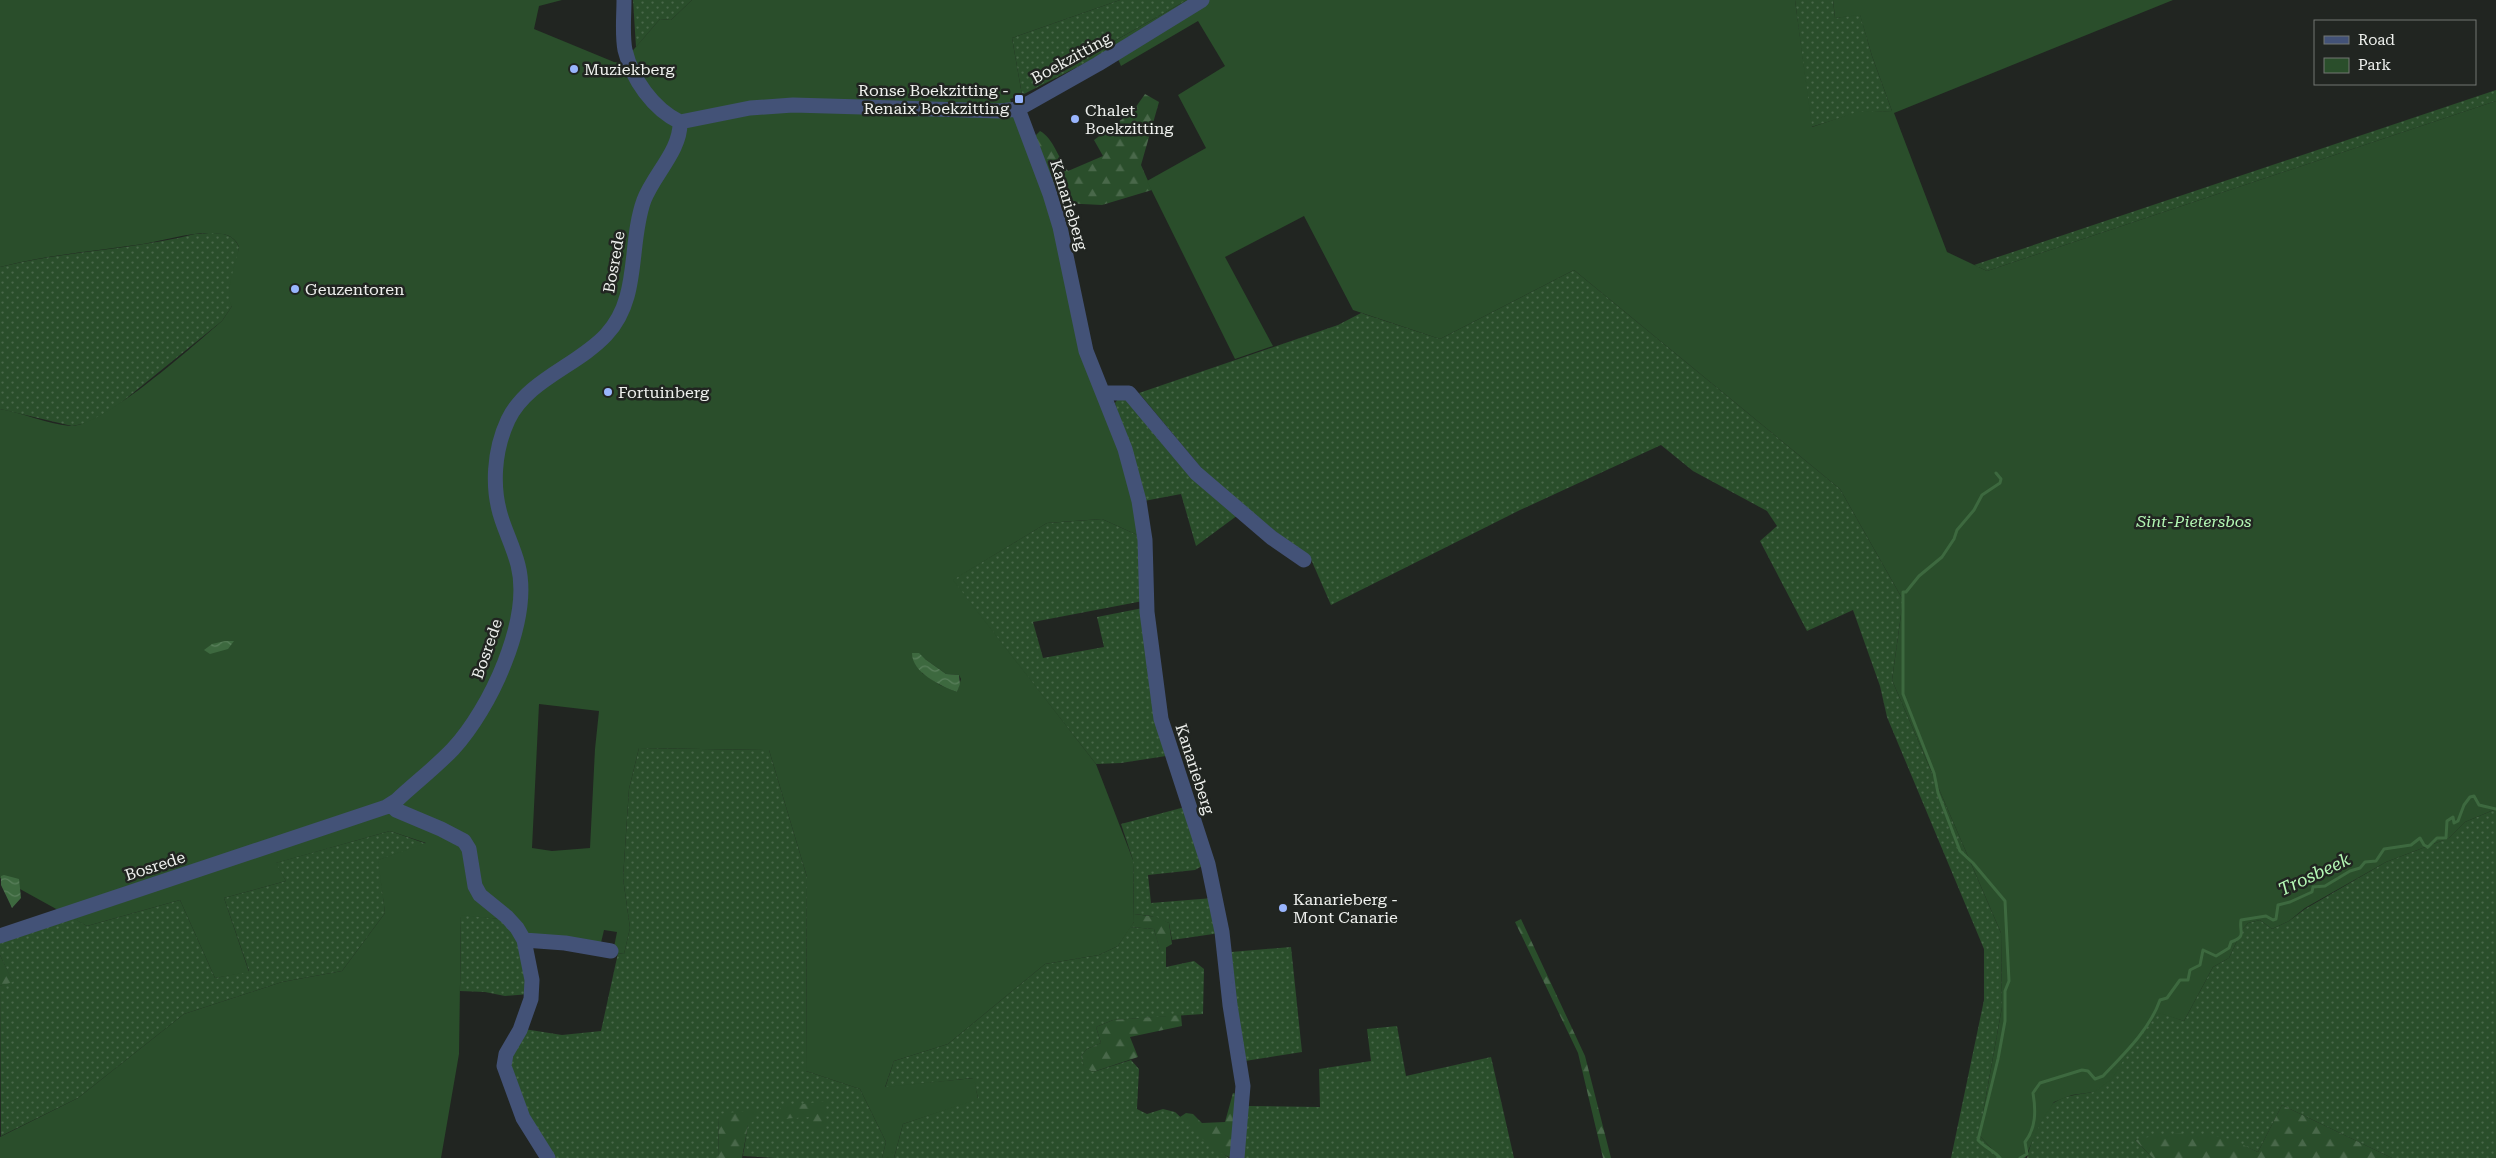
<svg xmlns="http://www.w3.org/2000/svg" width="2496" height="1158" viewBox="0 0 2496 1158" font-family="'Roboto Serif',serif">
	<style>
		.grass { fill: url(#grass-dots) }
		.forest { fill: url(#forest-firs) }
		.green { fill: #2a4e2b; fill-rule: evenodd }
		.water { fill: url(#water-waves) }
		.lines { fill: none; stroke-linecap: round; stroke-linejoin: round }
		.stream { stroke: #3d693f; stroke-width: 3 }
		.minor { stroke: #435277; stroke-width: 15 }
		.poi-dot { fill: #99b5fd; stroke: #212521; stroke-width: 2 }
		.labels { text-anchor: middle; dominant-baseline: central; stroke-width: 5; stroke-linejoin: round; paint-order: stroke }
		.street-label { font-size: 16px; fill: #eef0ed; stroke: #212521 }
		.poi-label { font-size: 16px; fill: #eef0ed; stroke: #212521; text-anchor: start }
		.park-label { font-size: 16px; font-style: italic; fill: #b2f6b3; stroke: #212521 }
		.water-label { font-size: 18px; font-style: italic; fill: #b4f8b5; stroke: #212521 }
	</style>
	<defs>
		<pattern id="grass-dots" width="8" height="8" patternUnits="userSpaceOnUse" patternTransform="scale(1.25)"><rect width="8" height="8" fill="#2a4e2b"/><path d="M2 2h.1M6 6h.1" fill="none" stroke="#49684a" stroke-width="1.8" stroke-linecap="round"/></pattern>
		<pattern id="forest-firs" width="22" height="20" patternUnits="userSpaceOnUse" patternTransform="scale(1.25)"><rect width="22" height="20" fill="#2a4e2b"/><path d="M5 1l3.5 6h-7zM16 11l3.5 6h-7z" fill="#49684a"/></pattern>
		<pattern id="water-waves" width="16" height="10" patternUnits="userSpaceOnUse" patternTransform="scale(1.25)"><rect width="16" height="10" fill="#3d693f"/><path d="M0 5q4-4 8 0t8 0" fill="none" stroke="#597f5b"/></pattern>
	</defs>
	<rect width="100%" height="100%" fill="#212521"/>
	<path class="grass" d="M633,0h59l-21,20 -11,-1 -24,28z
		M1120,0h67l-76,43 2,6 -91,46 -10,-57z
		M1795,0h38l2,18 25,-4 12,42 20,55 -35,2 -46,14z
		M2496,90v11l-509,170 -13,-6z
		M195,234c16,-1 37,-5 44,13l-7,59 -10,15 -110,89 -25,13 -15,3 -72,-17v-142c64,-16 131,-17 195,-33z
		M1574,270l266,219 63,111 -11,80 109,253 1,74 -23,128 21,23h-49l33,-158v-51l-97,-232 -7,-31 -27,-76 -46,21 -47,-90 17,-15 -10,-15 -74,-40 -32,-26 -141,65 -189,95 -21,-48 -16,-11 -81,-64 -74,-89 199,-68 23,-12 79,26z
		M1128,396l110,119 -42,31 -15,-52 -37,7 -29,-98 3,-4z
		M1102,519l42,19 -1,63 -110,21 10,36 61,-11 -7,-30 46,-9 23,148 -45,7 -25,1 -144,-184 95,-57z
		M639,748l130,2 38,127 -1,194 54,18 26,53 -4,16h-107l-32,-2 5,-32 -29,-9 -1,43h-166l-42,-77 1,-30 13,-22 38,6 39,-4 17,-78 6,1 6,-26 -7,-50 6,-89z
		M1185,807l17,59 -7,4 -47,5 3,28 62,-5 7,35 -48,7 -3,-17 -18,-7 -17,-2 -1,-54 -12,-36z
		M2496,809v349h-104l-110,-53 -24,47c-49,-22 -71,-20 -123,-12l18,18h-126c3,-14 16,-48 28,-56 11,-7 26,-8 38,-10l66,-80 25,9 29,-54 16,-9 13,-28 6,-7 12,-3 12,9 17,-8 16,-12 81,-47 63,-24 16,-16z
		M390,831l37,13 -48,16 6,53 -43,58 -60,11 -98,32 -106,84 -77,38 -1,-150 12,-5 -12,-26v-14l70,-25 17,10 93,-26 35,78 34,-7 -25,-73 62,-17 -11,-18z
		M461,914l38,5 17,11 14,64 -25,2 -20,-4 -25,-1z
		M1130,927l24,2 6,21 6,-4v21l28,-6 10,8 -1,45 -90,6 -17,7 5,16 -14,6 -6,7 3,10 9,6 38,-12 8,9 -2,40 10,5 16,-5 12,3 31,29 23,17h-335l9,-34 75,-26 -5,-20 -88,10 9,-27 54,-17 97,-80 54,-9 19,-9z
		M1291,947l11,105 -57,9 -10,-55 -4,-54z
		M1397,1026l9,50 85,-19 23,101h-273l7,-52 72,1 -1,-38 52,-8 -4,-32z"/>
	<path class="forest" d="M1145,94l14,8 -18,63 11,25 -50,15 -40,-2 -8,-8 -19,-59 5,-5c14,8 18,27 28,40l35,-15 -9,-16 39,-29z
		M1134,914l23,3 12,6 3,21 -12,7 -6,-22 -24,-2 4,-5z
		M1521,919l64,137 26,102h-8l-25,-105 -63,-131z
		M0,955l13,27 -13,4z
		M1181,1015l1,11 -52,11 8,20 -45,15 -9,-5 -3,-11 6,-7 14,-6 -5,-16 17,-7z
		M1233,1093l7,2 -5,63c-15,0 -45,-30 -55,-41l6,-4 7,1 9,9 23,-1z
		M826,1101l-1,30 -13,-2 -3,-12 -29,2v-12z
		M2282,1105l110,53h-239l-18,-18c31,-8 63,-9 94,-1 10,3 20,9 29,13z
		M755,1110v10l-7,5 -6,33h-24l1,-44z"/>
	<path class="green" d="M0,0h562l-23,6 -5,23 80,33 8,1 38,-44 11,1 21,-20h428l-108,38 10,57 -12,4 18,45 89,298 27,96 -42,-19 -55,4 -94,57 143,184 37,96 1,62 -16,24 -19,9 -54,9 -97,80 -54,17 -9,26 89,-9 4,21 -75,25 -9,34h-12l4,-16 -26,-53 -54,-18 1,-194 -38,-127 -130,-2 -10,41 -6,89 7,50 -6,26 -11,-2 4,-20 -13,-2 -4,17 -63,-8 -38,-20 -38,-4 -2,139 -18,104h-441v-21l78,-39 106,-84 98,-32 60,-11 43,-58 -7,-53 48,-17 -36,-12 -114,32 10,18 -62,17 25,74 -34,6 -35,-78 -93,26 -87,-48v-469c23,4 47,15 70,17 32,2 125,-82 152,-105l10,-15c-9,-11 5,-45 7,-59 -3,-8 -9,-12 -17,-13 -26,-4 -54,6 -79,10 -48,7 -96,11 -143,23zM925,659l21,15 13,1 2,4 -4,13 -17,-7 -18,-12zM539,704l60,7 -4,38 -5,99 -38,3 -20,-3z
		M1187,0h608l17,127 45,-15 35,-1 -20,-55 -12,-41 -25,3 -2,-18h340l-279,113 53,139 40,19 509,-170v708l-31,13 -16,16 -63,24 -81,46 -16,13 -17,8 -12,-9 -12,3 -6,7 -13,28 -16,9 -29,54 -25,-8 -23,27 -24,39 -18,13 -22,3 -18,7 -13,20 -16,36h-25l-21,-23 23,-128 -1,-74 -109,-253 11,-80 -63,-111 -266,-219 -134,69 -87,-29 -49,-94 -79,41 48,89 -38,13 -88,-178 59,-33 -28,-53 47,-29 -27,-45 -77,45 -10,-23z"/>
	<path class="water" d="M225,641h9l-6,8 -18,5 -6,-4 8,-6z
		M912,653h7l6,6 21,15 13,1 1,9 -3,8c-16,-6 -45,-19 -45,-39z
		M4,875l15,4 2,19 -9,10 -11,-23v-9z"/>
	<g class="lines">
		<path class="stream" d="M1996,473l5,6 -1,4 -18,12 -8,15 -17,20 -3,9 -12,18 -23,19 -13,16h-3v102l31,79 4,20 22,58 13,12 32,38 4,80 -4,10v30l-7,38 -20,81c7,8 16,10 22,18
			M2020,1158l7,-4 -2,-12c11,-14 11,-31 8,-49l7,-10 42,-13 6,1 7,8 8,-3c21,-22 47,-47 57,-76l7,-2 13,-18h8l2,-10 10,-5 3,-15 13,6 13,-8 2,-6c16,-6 8,-9 10,-22l25,-4 7,4 3,-1 2,-14 12,-3 22,-10 1,-5 12,-1 25,-15 10,-3 5,-6 11,-1 8,-12 27,-4 9,-7 4,7 4,2 9,-9h9l1,-17 6,-4 1,6 4,-2 6,-16 6,-8 4,-1 5,9 17,4"/>
		<path class="minor" d="M624,0c0,16 -2,35 1,50 7,29 28,59 55,72
			M1018,109l32,85 10,33 26,124 39,98 14,52 6,39 2,72 14,107 47,145 14,68 8,73 13,81 -6,72
			M680,122l70,-14 43,-3 207,6 18,-2 11,-6 69,-39 104,-64
			M1104,393h25l67,80 76,65 32,22
			M391,805l5,5 45,19 23,12 5,8 6,37 5,9 27,22 10,11 7,12 8,40 -1,19 -11,31 -14,24 -2,12 19,52 25,40
			M0,936l386,-129 11,-7c18,-17 39,-33 56,-51 37,-40 79,-129 65,-184 -4,-16 -11,-30 -16,-45 -11,-32 -8,-70 6,-100 19,-40 69,-54 98,-85 35,-37 22,-91 38,-135 10,-26 37,-50 36,-78
			M524,940l41,3 46,8"/>
	</g>
	<g class="poi-dot">
		<circle cx="574" cy="69" r="5"/>
		<rect x="1014" y="94" width="10" height="10" rx="2.5"/>
		<circle cx="1075" cy="119" r="5"/>
		<circle cx="295" cy="289" r="5"/>
		<circle cx="608" cy="392" r="5"/>
		<circle cx="1283" cy="908" r="5"/>
	</g>
	<g class="labels">
		<g class="street-label">
			<text transform="translate(1071 58) rotate(-29)">Boekzitting</text>
			<text transform="translate(1069 205) rotate(73)">Kanarieberg</text>
			<text transform="translate(614 262) rotate(-80)">Bosrede</text>
			<text transform="translate(487 649) rotate(-71)">Bosrede</text>
			<text transform="translate(1195 769) rotate(72)">Kanarieberg</text>
			<text transform="translate(155 866) rotate(-18)">Bosrede</text>
		</g>
		<g class="poi-label">
			<text x="584" y="69">Muziekberg</text>
			<text x="1009" y="90" text-anchor="end">Ronse Boekzitting -<tspan x="1009" dy="18">Renaix Boekzitting</tspan></text>
			<text x="1085" y="110">Chalet<tspan x="1085" dy="18">Boekzitting</tspan></text>
			<text x="305" y="289">Geuzentoren</text>
			<text x="618" y="392">Fortuinberg</text>
			<text x="1293" y="899">Kanarieberg -<tspan x="1293" dy="18">Mont Canarie</tspan></text>
		</g>
		<g class="park-label">
			<text x="2194" y="521">Sint-Pietersbos</text>
		</g>
		<g class="water-label">
			<text transform="translate(2314 874) rotate(-25)">Trosbeek</text>
		</g>
	</g>
	<rect x="2314" y="20" width="162" height="65" fill="#212521" stroke="#737673"/>
	<rect x="2324" y="36" width="25" height="8" fill="#435277" stroke="#737673"/>
	<text x="2358" y="45" font-size="15" fill="#eef0ed">Road</text>
	<rect x="2324" y="58" width="25" height="15" fill="#2a4e2b" stroke="#737673"/>
	<text x="2358" y="70" font-size="15" fill="#eef0ed">Park</text>
</svg>
